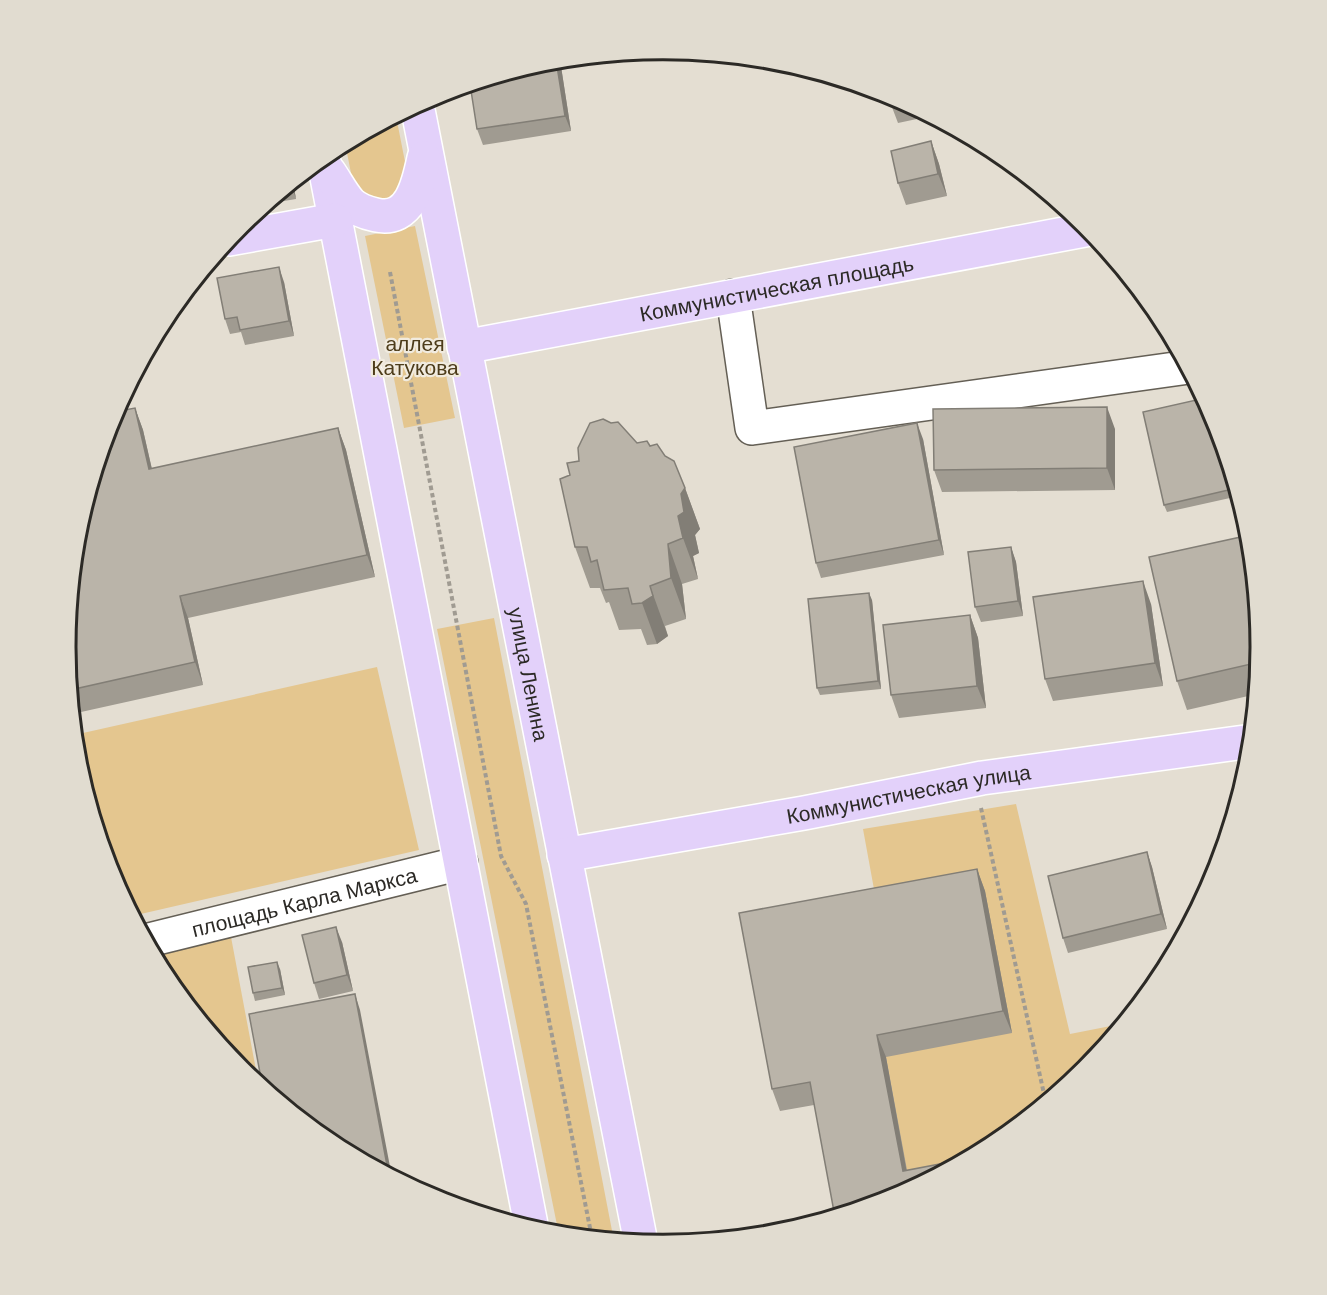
<svg xmlns="http://www.w3.org/2000/svg" width="1327" height="1295" viewBox="0 0 1327 1295" font-family="Helvetica,sans-serif">
	<style>
		.green { fill: #e4c68f }
		.lines { fill: none; stroke-linecap: round; stroke-linejoin: round }
		.minor-casing { stroke: #645f55; stroke-width: 36 }
		.major-casing { stroke: #fff; stroke-width: 36 }
		.path { stroke: #a09b92; stroke-width: 4; stroke-dasharray: 4.5 3; stroke-linecap: butt }
		.minor { stroke: #fff; stroke-width: 33 }
		.major { stroke: #e3d1fa; stroke-width: 33 }
		.wall { fill: #a09b91 }
		.shaded-wall { fill: #827e76 }
		.building { fill: #bab4a9; stroke: #827e76; stroke-width: 1.5 }
		.labels { text-anchor: middle; dominant-baseline: central; stroke-width: 4.5; stroke-linejoin: round; paint-order: stroke }
		.street-label { font-size: 21px; fill: #2c2a26; stroke: #f1ebdf }
		.park-label { font-size: 21px; fill: #4d3c1a; stroke: #f1ebdf }
		.rim { fill: none; stroke: #2c2a26; stroke-width: 3 }
	</style>
	<rect width="100%" height="100%" fill="#e4ded2"/>
	<path class="green" d="M396,116l11,56 -7,25 -33,5 -14,-19 -8,-40z
		M415,226l40,192 -51,10 -39,-192z
		M494,618l120,623 -55,-6 -122,-606z
		M377,667l42,183 -287,66 -21,-40 -34,-112 -3,-29z
		M1016,804l54,230 56,-11 -40,48 -91,74 -85,45 -24,-133 -8,-146 -15,-82z
		M231,937l28,149 -19,-16 -74,-91 -12,-23z"/>
	<g class="lines">
		<g class="minor-casing">
			<g id="minor">
				<path d="M733,296l19,132 437,-61"/>
				<path id="s1" d="M145,941l316,-78"/>
			</g>
		</g>
		<g class="major-casing">
			<g id="major">
				<path id="s2" d="M417,105l224,1138"/>
				<path d="M323,157l209,1073"/>
				<path d="M329,172c7,10 13,22 21,31 7,7 17,10 26,12 35,8 43,-33 48,-57"/>
				<path d="M229,239l106,-19"/>
				<path id="s3" d="M464,347l626,-118"/>
				<path id="s4" d="M564,855l240,-42 178,-35 270,-37"/>
			</g>
		</g>
		<path class="path" d="M390,272l111,584 25,48 66,334
			M981,808l65,295"/>
		<use href="#minor" class="minor"/>
		<use href="#major" class="major"/>
	</g>
	<path class="wall" d="M560,60l11,71 -88,14 -6,-16 70,-68z
		M887,94l6,1 38,21 -33,7z
		M931,141l8,23 8,32 -41,9 -8,-22z
		M293,182l3,17 -30,5z
		M284,282l10,54 -49,9 -4,-13 -11,2 -5,-15z
		M135,408l8,22 9,39 186,-41 8,22 29,127 -187,41 15,67 -131,29 -6,-67z
		M1216,419l23,77 -72,16 -3,-7z
		M1115,429v61l-173,2 -8,-22z
		M923,439l21,116 -123,23 -5,-15z
		M637,443l13,3 35,42 15,41 -5,6 4,18 -6,3 5,23 -16,5 4,35 -21,7 3,10 -11,8 -10,1 -6,-16 -22,1 -10,-28 -3,1 -6,-15h-10l-15,-41 -5,-72 9,-14z
		M1011,547l5,15 7,54 -42,6 -6,-15z
		M872,600l9,89 -61,6 -3,-7z
		M1151,604l12,82 -110,15 -8,-22z
		M970,615l8,23 8,70 -87,10 -8,-23z
		M1262,648l-5,46 -70,16 -10,-29z
		M1147,852l5,15 15,62 -99,24 -5,-15z
		M977,869l8,22 27,142 -126,24 21,113 -15,30 -78,-95 -34,6 -8,-22z
		M342,942l11,49 -34,8 -5,-16z
		M280,969l5,26 -30,6 -2,-8z"/>
	<path class="shaded-wall" d="M556,60h4l11,71 -6,-15z
		M931,141l8,23 8,32 -9,-22z
		M293,182l3,17 -5,-15z
		M279,267l5,15 10,54 -5,-15z
		M1107,407l8,22v61l-8,-22z
		M135,408l8,22 14,62 -8,-23z
		M917,423l6,16 21,116 -5,-15z
		M338,428l8,22 29,127 -8,-22z
		M685,488l15,41 -5,6 4,18 -6,3 5,23 -15,-41 -5,-22 3,-22z
		M668,544l14,40 4,35 -15,-41z
		M1011,547l5,15 7,54 -5,-15z
		M1143,581l8,23 12,82 -8,-23z
		M650,586l18,50 -11,8 -15,-41z
		M869,593l3,7 9,89 -3,-8z
		M180,596l8,22 15,67 -8,-23z
		M970,615l8,23 8,70 -9,-22z
		M1147,852l5,15 15,62 -6,-15z
		M977,869l8,22 27,142 -9,-22z
		M336,927l6,15 11,49 -6,-16z
		M277,962l3,7 5,26 -3,-7z
		M355,994l5,16 32,167 -3,-1z
		M877,1035l9,22 24,133 -7,-19z"/>
	<path class="building" d="M556,60l9,56 -88,13 -7,-45 77,-23z
		M931,141l7,33 -40,9 -7,-32z
		M279,267l10,54 -49,9 -3,-13 -12,2 -8,-41z
		M1205,398l11,21 21,69 -73,17 -21,-93z
		M1107,407v61l-173,2 -1,-61z
		M135,408l14,61 189,-41 29,127 -187,41 15,66 -125,28 -4,-43 11,-116 34,-113 3,-6z
		M603,419l8,4 7,-1 19,21 10,-2 3,5 7,-2 8,12 9,5 11,27 -4,6 3,18 -6,4 5,22 -15,6 3,34 -21,8 3,10 -11,7 -10,1 -4,-16 -24,2 -7,-30 -6,2 -4,-15h-12l-15,-68 10,-4 -3,-12 12,-2 -1,-13 12,-25z
		M917,423l22,117 -123,23 -22,-116z
		M1250,535l12,113 -2,14 -83,19 -28,-124z
		M1011,547l7,54 -43,6 -7,-55z
		M1143,581l12,82 -110,16 -12,-82z
		M869,593l9,88 -61,7 -9,-89z
		M970,615l7,71 -86,9 -8,-70z
		M1229,832l-3,12 -3,-10z
		M1147,852l14,62 -98,24 -15,-62z
		M977,869l26,142 -126,24 26,136 68,-13 -79,42 -57,17 -25,-135 -38,7 -33,-176z
		M336,927l11,48 -33,8 -12,-48z
		M277,962l5,26 -29,5 -5,-26z
		M355,994l34,182 -58,-31 -68,-56 -14,-75z"/>
	<g class="labels">
		<g class="street-label">
			<text stroke="none"><textPath href="#s3" startOffset="318">Коммунистическая площадь</textPath></text>
			<text stroke="none"><textPath href="#s2" startOffset="580">улица Ленина</textPath></text>
			<text stroke="none"><textPath href="#s4" startOffset="350">Коммунистическая улица</textPath></text>
			<text stroke="none"><textPath href="#s1" startOffset="164">площадь Карла Маркса</textPath></text>
		</g>
		<g class="park-label">
			<text x="415" y="343">аллея<tspan x="415" dy="24">Катукова</tspan></text>
		</g>
	</g>
	<path d="M0 0H1327V1295H0ZM76 647a587 587 0 1 1 1174 0a587 587 0 1 1-1174 0Z" fill="#e1dcd0" fill-rule="evenodd"/>
	<path class="rim" d="M76 647a587 587 0 1 1 1174 0a587 587 0 1 1-1174 0Z"/>
</svg>
